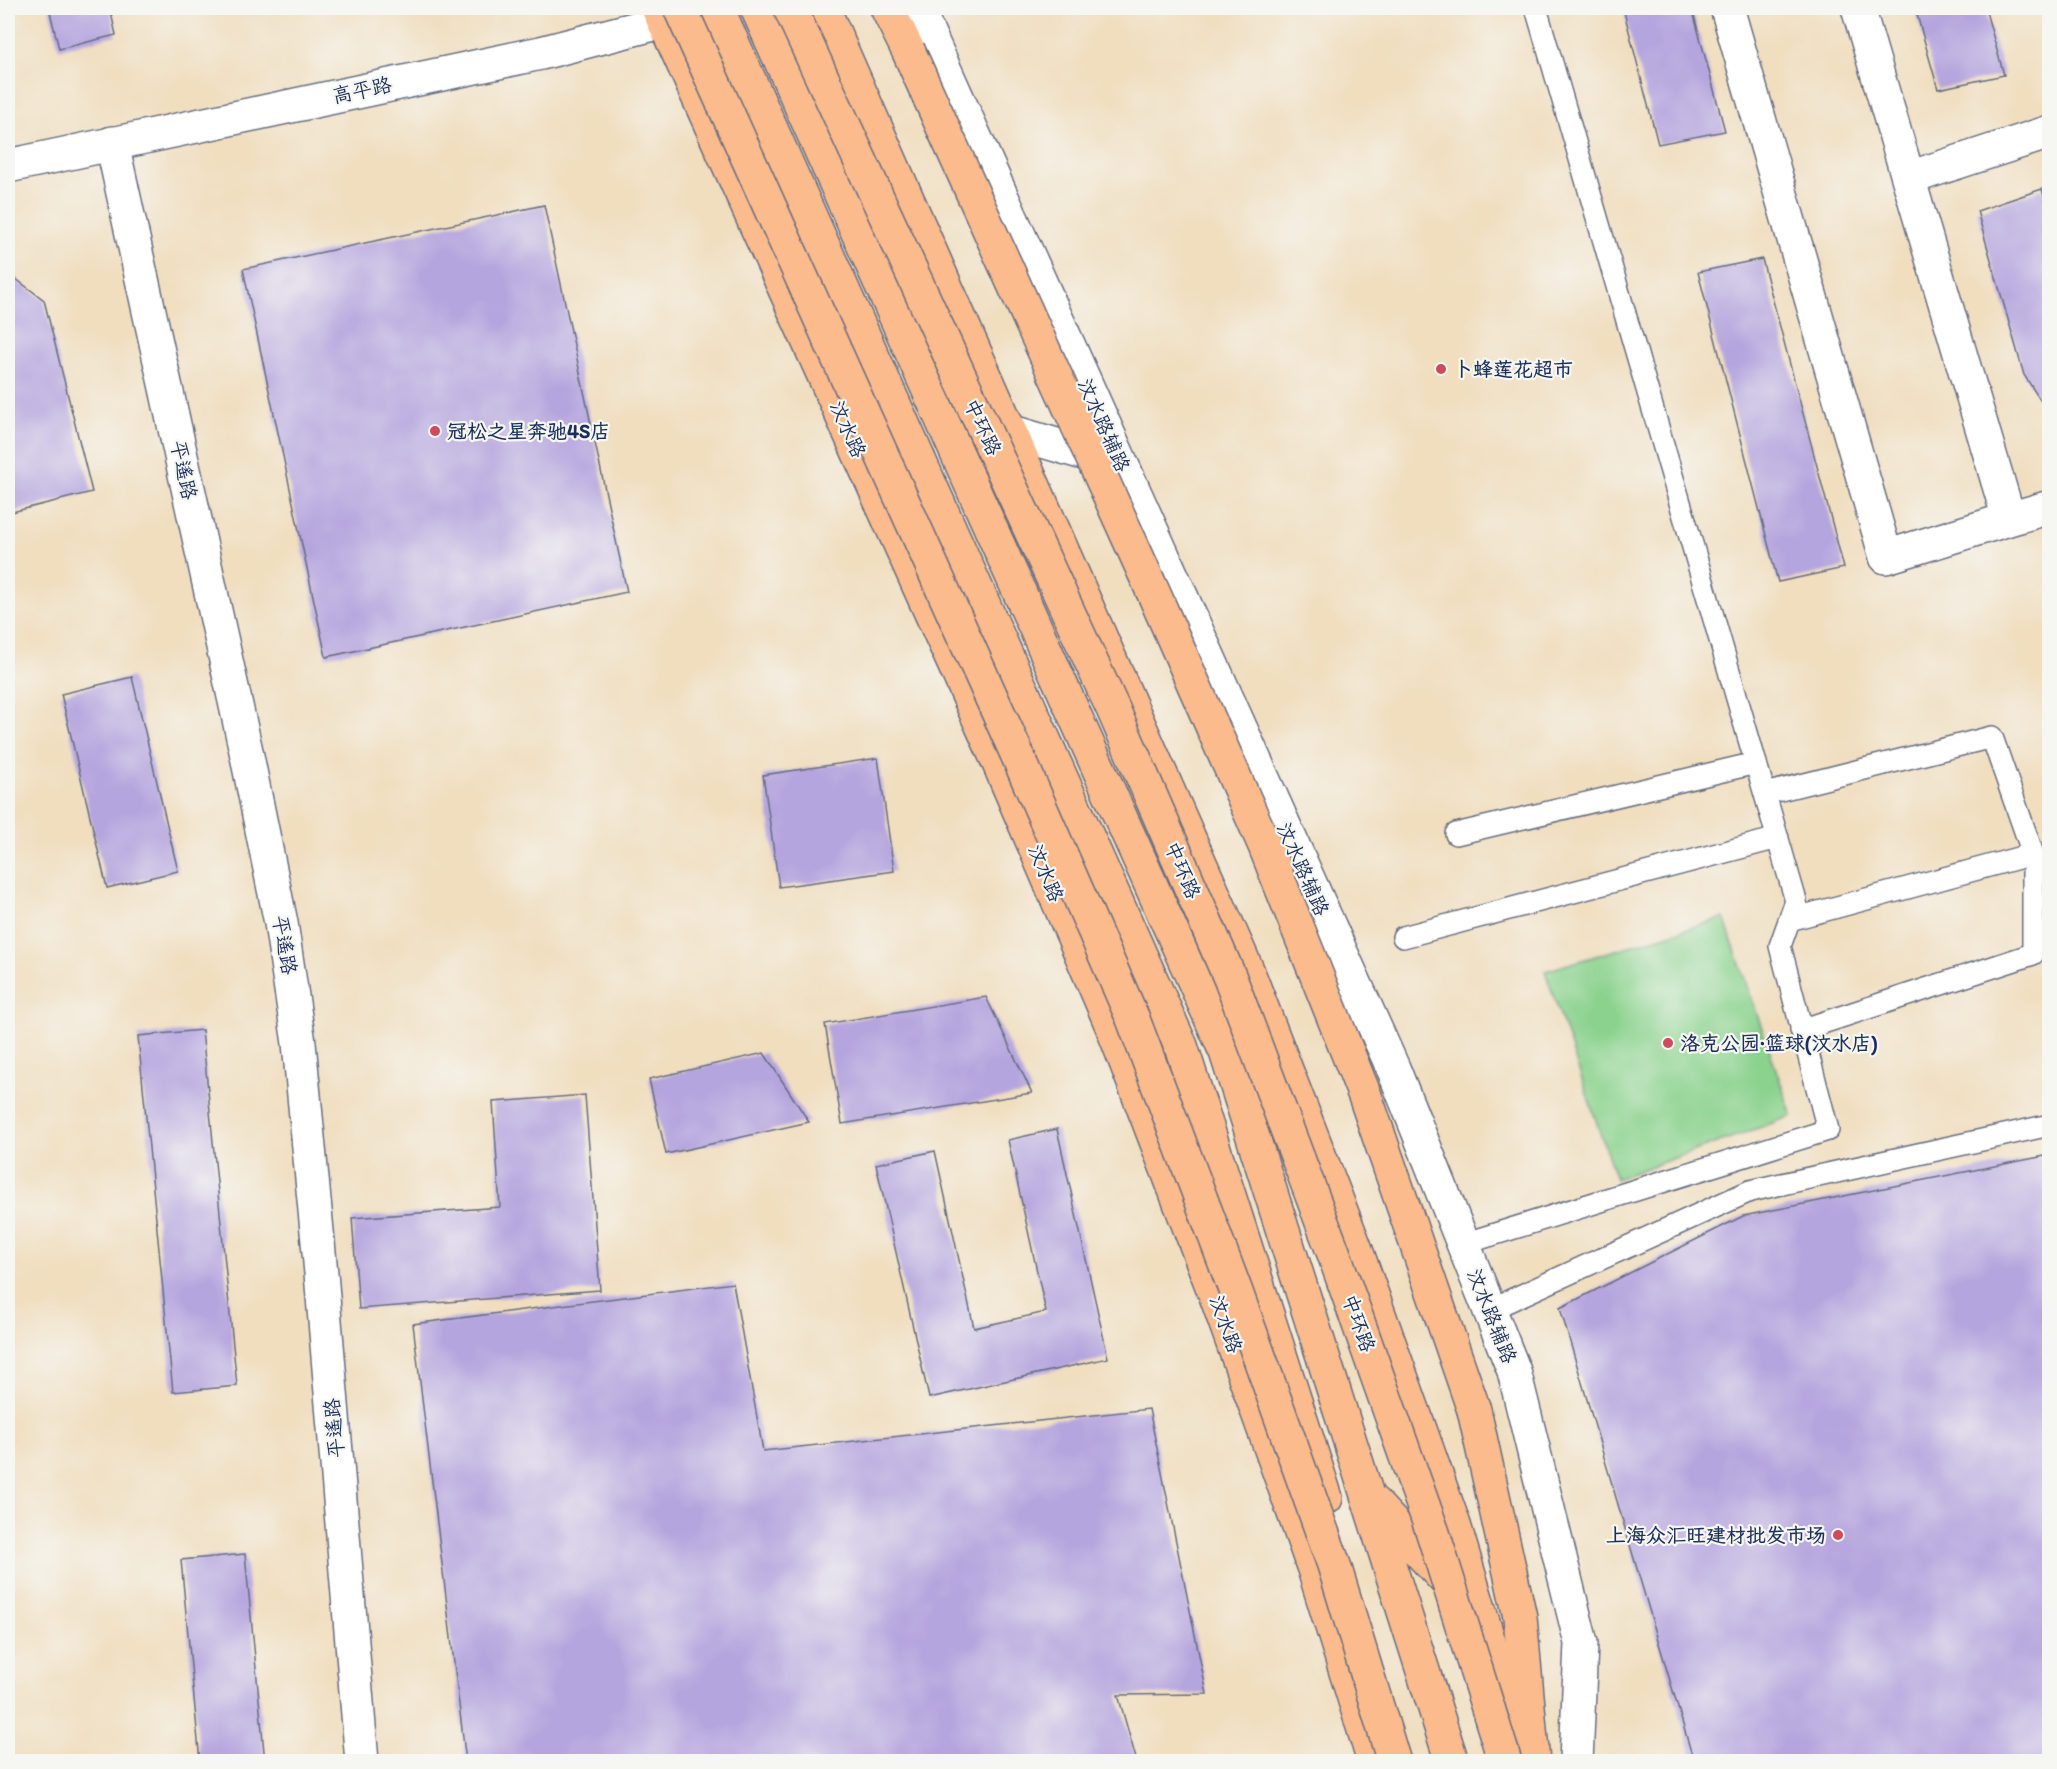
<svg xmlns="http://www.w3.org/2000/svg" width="2057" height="1769" viewBox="0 0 2057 1769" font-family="Itim,'LXGW WenKai TC',sans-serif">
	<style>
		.green { fill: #8ad28d; stroke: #528076; stroke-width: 1.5 }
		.building { fill: #b5a5de }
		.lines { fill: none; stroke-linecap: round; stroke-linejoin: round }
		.service-casing { stroke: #666c80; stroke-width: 24 }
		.minor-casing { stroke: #666c80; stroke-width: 36 }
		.tertiary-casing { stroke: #666c80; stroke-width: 36 }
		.primary-casing { stroke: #666c80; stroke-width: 36 }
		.trunk-casing { stroke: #666c80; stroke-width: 36 }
		.service { stroke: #fff; stroke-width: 21 }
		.minor { stroke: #fff; stroke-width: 33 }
		.tertiary { stroke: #fff; stroke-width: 33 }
		.primary { stroke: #fbbb8c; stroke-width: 33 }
		.trunk { stroke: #fbbb8c; stroke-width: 33 }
		.trunk-bridge-casing { stroke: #666c80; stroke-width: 36; stroke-linecap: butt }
		.trunk-bridge { stroke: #fbbb8c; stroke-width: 33 }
		.poi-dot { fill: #d1495b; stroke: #f6f6f2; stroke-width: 2 }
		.labels { text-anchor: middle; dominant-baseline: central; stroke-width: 4.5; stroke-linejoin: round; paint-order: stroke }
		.street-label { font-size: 20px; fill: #1b2f5e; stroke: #f6f6f2 }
		.poi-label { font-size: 20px; font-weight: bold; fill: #1b2f5e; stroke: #f6f6f2; text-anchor: start }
	</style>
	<rect width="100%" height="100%" fill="#f6f6f2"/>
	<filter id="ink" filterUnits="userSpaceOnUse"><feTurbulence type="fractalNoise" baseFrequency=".0167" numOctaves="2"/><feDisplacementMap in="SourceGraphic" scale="12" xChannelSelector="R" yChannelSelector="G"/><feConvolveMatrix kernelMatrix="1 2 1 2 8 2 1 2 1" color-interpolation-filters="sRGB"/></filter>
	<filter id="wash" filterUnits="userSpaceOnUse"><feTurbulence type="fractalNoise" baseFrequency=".008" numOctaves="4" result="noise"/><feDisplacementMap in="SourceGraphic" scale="24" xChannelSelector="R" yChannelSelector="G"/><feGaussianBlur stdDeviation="1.35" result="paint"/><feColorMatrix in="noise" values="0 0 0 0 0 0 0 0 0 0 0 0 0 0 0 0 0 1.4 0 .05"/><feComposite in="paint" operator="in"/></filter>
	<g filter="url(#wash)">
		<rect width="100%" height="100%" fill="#f0debf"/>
		<path class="green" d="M1724,918l68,198 -176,63 -71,-208z"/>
		<g id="blocks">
			<path class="building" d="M49,8h61l6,27 -57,14z
				M1623,8h69l33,123 -67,13z
				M1915,8h70l19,67 -66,14z
				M2042,189l8,29v197l-26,-40 -47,-164z
				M544,205l83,387 -301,65 -83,-388z
				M1762,259l82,309 -66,14 -80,-310z
				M8,273l36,27 48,192 -84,21z
				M132,677l46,194 -71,17 -46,-194z
				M878,758l16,113 -115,16 -16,-112z
				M986,997l46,96 -190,31 -17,-100z
				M202,1030l35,356 -64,6 -35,-356z
				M764,1053l45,69 -143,32 -17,-75z
				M585,1095l15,195 -241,19 -7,-91 148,-11 -7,-105z
				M1057,1129l51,229 -179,40 -53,-234 59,-13 39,177 72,-16 -38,-172z
				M2050,1155v607h-356l-134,-454 183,-92z
				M733,1283l30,168 386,-42 58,285 -89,1 19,67h-671l-53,-438z
				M245,1554l20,208h-65l-19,-202z"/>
		</g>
	</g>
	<g filter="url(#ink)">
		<use href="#blocks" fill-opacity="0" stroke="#666c80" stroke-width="1.5"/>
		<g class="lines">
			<g class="service-casing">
				<path id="service" d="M1765,794l227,-57 41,117v100l-232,76
					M1456,834l300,-71
					M1789,920l244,-66
					M1403,937l375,-99
					M1463,1244l365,-114 -48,-184 16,-45 -260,-893
					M1489,1310l261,-119 300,-66"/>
			</g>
			<g class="minor-casing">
				<path id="minor" d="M917,8l476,1060 121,303 67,272 -5,119
					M1727,8l159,549 123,-38
					M1858,8l151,511 41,-12
					M112,143l134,608 35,172 18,120 22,230 41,489
					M1909,178l141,-46
					M1009,431l105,31"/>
			</g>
			<g class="tertiary-casing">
				<path id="tertiary" d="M8,166l533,-113 174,-45"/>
			</g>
			<g class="primary-casing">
				<path id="primary" d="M658,8l339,751 115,267 105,273 97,270 60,193
					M717,8l464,1038 145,452
					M757,8l469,1044 226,710
					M823,8l425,964 107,275 99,278 71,237
					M1374,1503l79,85"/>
			</g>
			<g class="trunk-casing">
				<path id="trunk" d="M887,8l21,42
					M1474,1410l46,207 13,145"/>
			</g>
			<use href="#service" class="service"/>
			<use href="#minor" class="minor"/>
			<use href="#tertiary" class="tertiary"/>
			<use href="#primary" class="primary"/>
			<use href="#trunk" class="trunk"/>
			<g class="trunk-bridge-casing">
				<path id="trunk-bridge" d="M680,8l337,746 116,265 103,273 98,273 60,197
					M790,8l323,701 117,269 104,276 99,279 72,229
					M908,50l246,544 111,252 100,250 109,314"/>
			</g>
			<use href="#trunk-bridge" class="trunk-bridge"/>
		</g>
	</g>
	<g class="poi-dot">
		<circle cx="1441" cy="369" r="6"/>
		<circle cx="435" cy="431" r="6"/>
		<circle cx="1668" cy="1043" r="6"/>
		<circle cx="1838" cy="1535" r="6"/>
	</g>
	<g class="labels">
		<g class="street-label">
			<text transform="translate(362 90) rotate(-12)">高平路</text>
			<text transform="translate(1104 425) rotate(66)">汶水路辅路</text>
			<text transform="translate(983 427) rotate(65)">中环路</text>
			<text transform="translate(848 429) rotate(66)">汶水路</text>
			<text transform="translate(184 470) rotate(78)">平遥路</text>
			<text transform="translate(1303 869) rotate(66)">汶水路辅路</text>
			<text transform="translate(1183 870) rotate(67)">中环路</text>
			<text transform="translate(1046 873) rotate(67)">汶水路</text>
			<text transform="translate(285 945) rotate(80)">平遥路</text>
			<text transform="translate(1492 1316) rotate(68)">汶水路辅路</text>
			<text transform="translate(1359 1323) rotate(70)">中环路</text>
			<text transform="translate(1226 1324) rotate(70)">汶水路</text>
			<text transform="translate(334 1428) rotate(-95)">平遥路</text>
		</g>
		<g class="poi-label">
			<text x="1453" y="369">卜蜂莲花超市</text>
			<text x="447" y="431">冠松之星奔驰4S店</text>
			<text x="1680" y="1043">洛克公园·篮球(汶水店)</text>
			<text x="1826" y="1535" text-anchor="end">上海众汇旺建材批发市场</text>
		</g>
	</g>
	<rect width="2057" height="1769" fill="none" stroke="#f6f6f2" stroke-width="30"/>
</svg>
